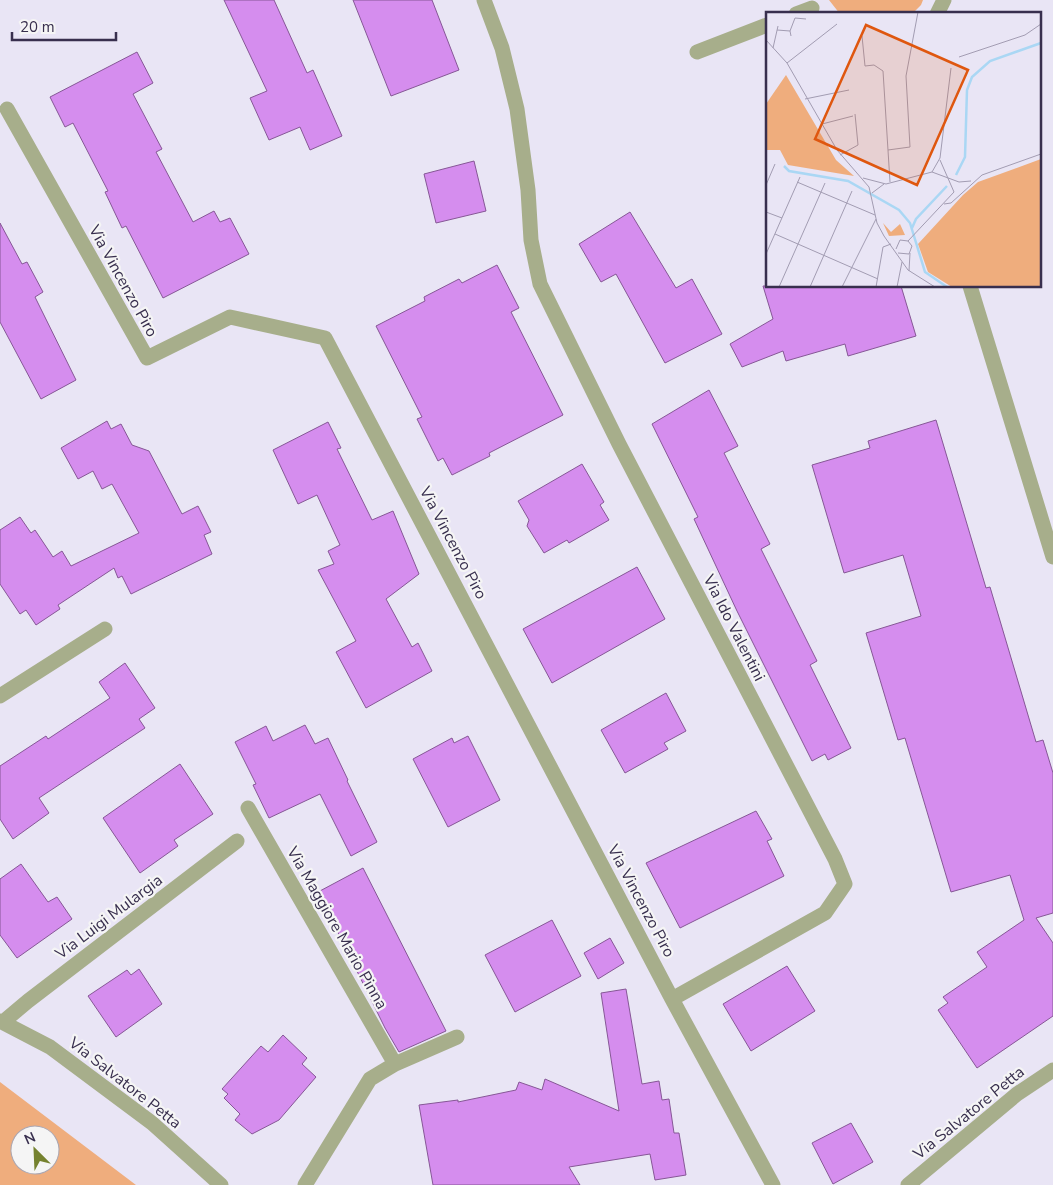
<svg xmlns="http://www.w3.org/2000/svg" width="1053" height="1185" viewBox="0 0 1053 1185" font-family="'Nunito Sans',sans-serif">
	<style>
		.green { fill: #efad7d; fill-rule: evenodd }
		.building { fill: #d58dee; stroke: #865796 }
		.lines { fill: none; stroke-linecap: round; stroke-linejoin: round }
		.minor { stroke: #a7ae8b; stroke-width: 15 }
		.labels { text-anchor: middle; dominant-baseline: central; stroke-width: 4.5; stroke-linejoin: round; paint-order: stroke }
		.street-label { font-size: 16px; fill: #382f4e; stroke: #f5f5f5 }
		.inset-river { fill: none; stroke: #aad7f4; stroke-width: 2.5 }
		.inset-road { fill: none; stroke: #a29cb2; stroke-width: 1 }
		.view { fill: #df570f; fill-opacity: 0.15; stroke: #df570f; stroke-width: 2.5 }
		.inset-edge { fill: none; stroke: #382f4e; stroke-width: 2.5 }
	</style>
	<rect width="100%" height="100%" fill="#e9e5f5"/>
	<path class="green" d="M829,0h94l-2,5 -9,9h-72z
		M0,1082l136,103h-136zM20,1135h30v30h-30z"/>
	<path class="building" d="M224,0h50l33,73 6,-3 29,66 -32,14 -10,-23 -31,13 -19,-42 17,-7z
		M353,0h79l27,70 -68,26z
		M137,52l16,31 -20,11 29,55 -6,3 37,70 21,-11 6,11 10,-4 19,36 -86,44 -37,-72 -4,2 -17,-36 3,-1 -35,-68 -8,4 -15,-30z
		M474,161l12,50 -50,12 -12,-49z
		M630,212l46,76 16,-9 30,55 -57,29 -49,-89 -15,8 -22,-38z
		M0,223l22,41 5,-2 16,30 -8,5 41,83 -35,19 -41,-77z
		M497,265l22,43 -8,4 52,103 -74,38 1,3 -38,19 -9,-17 -5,3 -21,-42 5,-2 -46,-91 49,-25 -1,-4 35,-18 3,4z
		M763,286h138l15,50 -68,20 -3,-12 -59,17 -3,-10 -41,16 -12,-23 43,-25z
		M709,390l29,56 -14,7 46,91 -9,5 56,112 -7,4 41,83 -23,12 -3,-6 -13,7 -75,-150 -43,-92 4,-2 -46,-93z
		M936,420l50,168 4,-1 46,155 7,-2 10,33v140l-17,5 17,25v73l-76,52 -39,-58 10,-7 -5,-6 44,-30 -10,-15 47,-32 -14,-45 -59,17 -46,-154 -7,2 -32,-107 55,-17 -18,-61 -59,18 -32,-108 58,-17 -2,-7z
		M107,421l4,8 10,-5 11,21 17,6 33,63 16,-8 13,26 -7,3 8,19 -81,40 -9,-18 -4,2 -4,-10 -56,37 2,4 -24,16 -10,-15 -6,4 -20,-30v-54l20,-13 11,16 4,-3 18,27 9,-6 9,15 68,-33 -27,-49 -10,5 -9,-18 -15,8 -17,-31z
		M328,422l13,26 -4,1 35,71 21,-9 26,63 -33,25 26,48 6,-4 14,28 -66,37 -30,-56 20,-11 -38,-71 16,-6 -6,-13 12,-6 -23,-50 -19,9 -25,-54z
		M582,464l22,38 -4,3 9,15 -40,23 -2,-3 -23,13 -17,-27 2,-6 -11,-19z
		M637,567l28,52 -113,64 -29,-54z
		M125,663l30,45 -16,11 6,9 -106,70 10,15 -36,26 -13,-20v-53l46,-30 2,3 62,-41 -11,-16z
		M666,693l20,38 -22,12 4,6 -43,24 -24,-43z
		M305,725l10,19 13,-6 20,42 -1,1 30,61 -26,14 -31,-62 -51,24 -16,-33 3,-1 -21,-42 31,-16 7,15z
		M468,736l32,64 -52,27 -35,-68 39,-21 2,5z
		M180,764l33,50 -39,26 4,6 -38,27 -37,-55z
		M756,811l16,28 -5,2 17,35 -104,52 -34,-65z
		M21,864l27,38 9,-5 15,22 -55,39 -17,-23v-56z
		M363,868l83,163 -47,21 -14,-24 -67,-136z
		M552,920l29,56 -66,36 -30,-57z
		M610,938l14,25 -26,16 -14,-26z
		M787,966l28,45 -64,40 -28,-47z
		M139,969l23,35 -46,33 -28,-41 39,-26 4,5z
		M626,989l16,95 17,-3 3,19 7,-1 5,34h5l7,42 -31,5 -5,-26 -81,13 11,18h-147l-14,-80 39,-5v2l58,-12 3,-8 23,8 3,-11 74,32 -18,-118z
		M283,1035l24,23 -5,6 14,13 -37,43 -27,14 -17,-14 5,-6 -16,-16 4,-4 -6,-5 39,-43 7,6z
		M851,1123l22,39 -40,22 -21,-41z"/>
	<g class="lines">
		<path class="minor" d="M484,0l18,48 15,61 11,81 3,50 9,44 79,160 216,415 10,25 -20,29 -153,86
			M796,14l16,-6
			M937,14l7,-14
			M697,52l70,-27
			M7,109l140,249 83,-41 95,21 347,661 101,186
			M970,286l83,271
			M0,696l105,-67
			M248,808l147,256 -25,15 -65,106
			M0,1021l50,26 102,76 69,62
			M3,1022l25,-21 209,-160
			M395,1064l62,-27
			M908,1185l109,-91 36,-24"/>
	</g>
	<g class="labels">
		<g class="street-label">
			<text transform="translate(123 281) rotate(61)">Via Vincenzo Piro</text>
			<text transform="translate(453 543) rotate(62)">Via Vincenzo Piro</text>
			<text transform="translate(734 628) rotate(63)">Via Ido Valentini</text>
			<text transform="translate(641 901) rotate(62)">Via Vincenzo Piro</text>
			<text transform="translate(109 917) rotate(-37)">Via Luigi Mulargia</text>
			<text transform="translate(337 928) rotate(60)">Via Maggiore Mario Pinna</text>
			<text transform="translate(125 1083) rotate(38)">Via Salvatore Petta</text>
			<text transform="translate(969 1113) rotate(-39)">Via Salvatore Petta</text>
		</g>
	</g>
	<g transform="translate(766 12)">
		<rect width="275" height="275" fill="#e9e5f5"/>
		<path d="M20,63l50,85 18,16 -66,-11 -8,-15h-14v-46zM275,147v128h-89l-24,-15 -10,-28 45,-49 15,-13zM117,211l8,9 9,-8 5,11 -16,1z" fill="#efad7d"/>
		<path class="inset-river" d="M18,154l5,5 59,10 51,29 11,13 15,49 22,15M190,163l9,-18 2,-67 5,-13 18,-16 51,-18M146,216l4,-9 31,-33"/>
		<path class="inset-road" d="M11,18l13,1 1,5M24,19l5,-13 11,1M96,24l3,30 9,-1 9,6 7,111M0,28l21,23 50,87 32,37 8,36 7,13 24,34 27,17M7,36l5,-22M193,45l66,-22 16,-11M21,51l50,-39M39,87l44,-9M56,112l31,-8M122,138l22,-3 -4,-71 12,-64M74,143l18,-10 -3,-31M166,160l8,-14 11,-90M97,166l23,6 46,-12 27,10 12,-1M31,170l78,33M0,173l9,-21M106,181l12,-9M178,192l7,-1 31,-28 59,-21M0,200l16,6M9,222l103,45M142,229l46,-49 -14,-32M130,237l4,-9 8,1M132,241l11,1 3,-8 -4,-5M0,242l34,-77M143,259l1,-18M13,275l46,-104M44,275l42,-96M76,275l34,-68M110,275l7,-40 8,-3M131,275l5,-25"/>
		<path class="view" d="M100,13l102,45 -51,115 -102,-46z"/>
		<rect width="275" height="275" class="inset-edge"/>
	</g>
	<g transform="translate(35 1150) rotate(336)"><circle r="24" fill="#f5f5f5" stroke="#a9a6b2"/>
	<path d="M0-4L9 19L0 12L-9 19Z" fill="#75822f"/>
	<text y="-8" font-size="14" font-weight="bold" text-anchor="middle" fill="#382f4e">N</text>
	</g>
	<path d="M12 32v8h104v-8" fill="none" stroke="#382f4e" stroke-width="2.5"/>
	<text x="20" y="32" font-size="15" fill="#382f4e" stroke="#f5f5f5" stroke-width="4" paint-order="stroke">20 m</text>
</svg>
